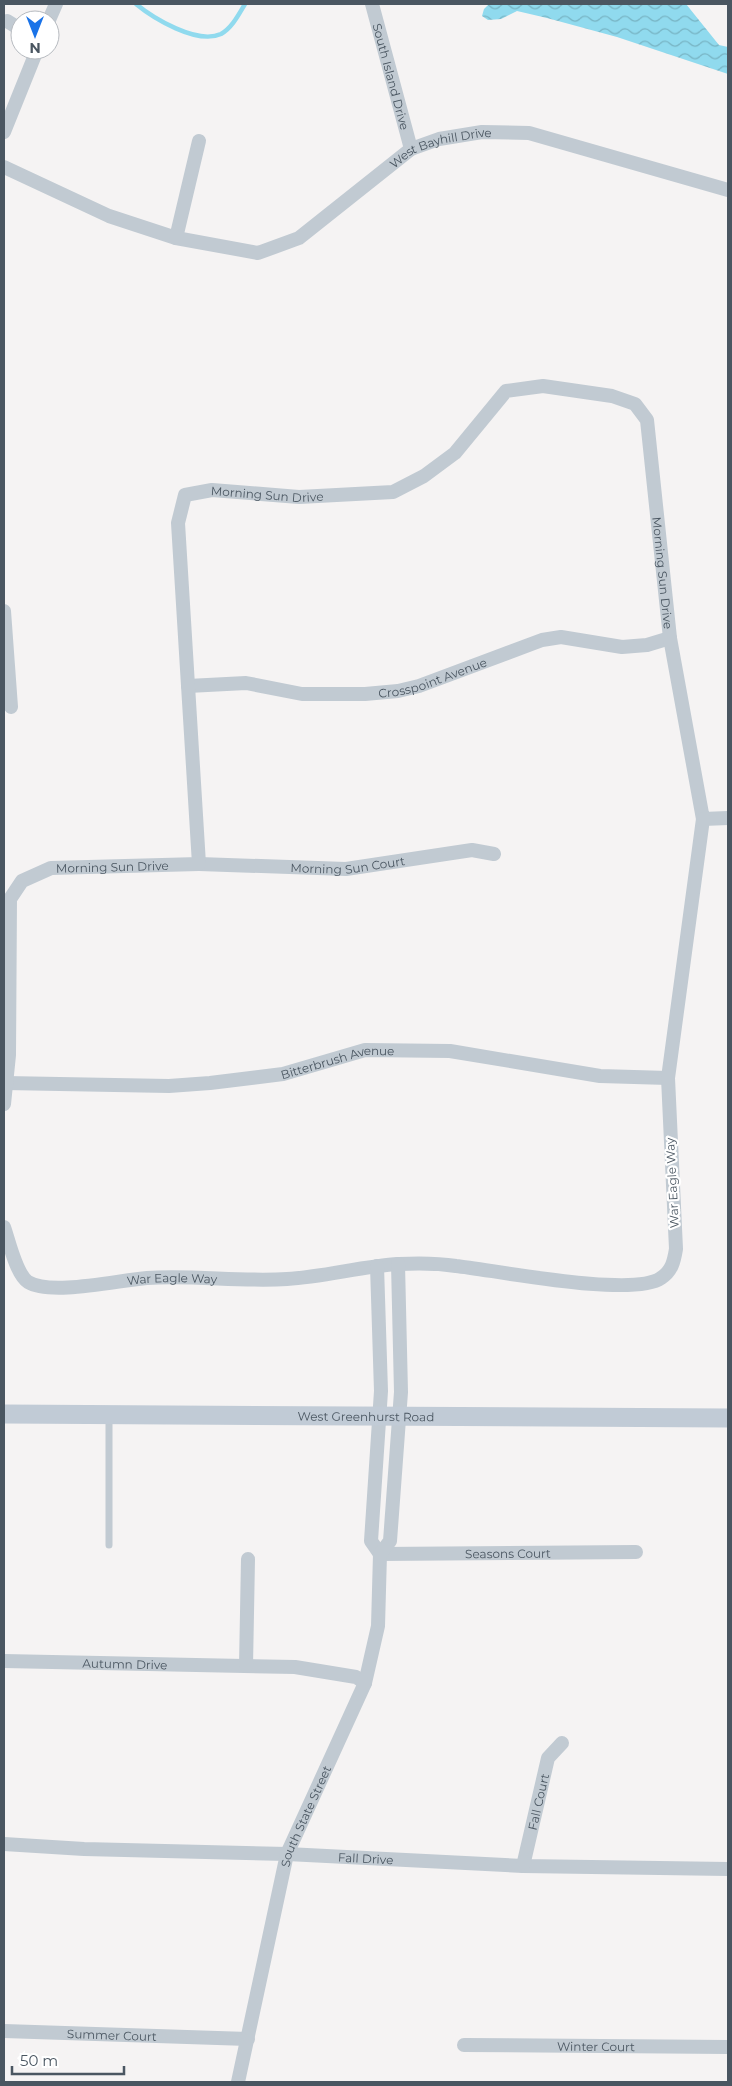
<svg xmlns="http://www.w3.org/2000/svg" width="732" height="2086" viewBox="0 0 732 2086" font-family="Montserrat,sans-serif">
	<style>
		.water { fill: url(#water-waves) }
		.lines { fill: none; stroke-linecap: round; stroke-linejoin: round }
		.stream { stroke: #90daee; stroke-width: 4.5 }
		.lane { stroke: #c1cad2; stroke-width: 7 }
		.street { stroke: #c1cad2; stroke-width: 14 }
		.secondary { stroke: #c1cbd6; stroke-width: 19 }
		.labels { text-anchor: middle; dominant-baseline: central; stroke-width: 4.5; stroke-linejoin: round; paint-order: stroke }
		.street-label { font-size: 12px; fill: #4a5661; stroke: #fff }
	</style>
	<defs>
		<pattern id="water-waves" width="16" height="10" patternUnits="userSpaceOnUse" patternTransform="scale(1.25)"><rect width="16" height="10" fill="#90daee"/><path d="M0 5q4-4 8 0t8 0" fill="none" stroke="#78b4c4"/></pattern>
	</defs>
	<rect width="100%" height="100%" fill="#f5f3f3"/>
	<path class="water" d="M489,4h197l33,41 9,2v27l-111,-37 -70,-19 -30,-7 -16,8 -13,1 -6,-4 2,-7z"/>
	<g class="lines">
		<path class="stream" d="M136,4c17,14 61,41 85,30 11,-6 18,-20 24,-30"/>
		<path class="lane" d="M109,1545v-129"/>
		<g class="street">
			<path id="s1" d="M372,4l39,145"/>
			<path d="M49,20l7,-16"/>
			<path d="M7,21l13,8"/>
			<path d="M4,132l33,-82"/>
			<path id="s2" d="M4,167l105,49 67,22 82,15 41,-15 112,-89 28,-10 43,-7 47,1 199,57"/>
			<path d="M176,238l23,-97"/>
			<path d="M4,611l7,96"/>
			<path id="s3" d="M188,686l58,-3 56,11h63l33,-3 21,-5 123,-46 19,-3 61,10 25,-2 23,-7"/>
			<path id="s4" d="M199,864l147,5 126,-19 22,4"/>
			<path id="s5" d="M5,1083l164,3 41,-3 73,-9 82,-24 85,1 150,25 68,2"/>
			<path id="s6" d="M4,1104l5,-49 1,-156 12,-18 29,-13 148,-4 -21,-341 7,-28 27,-5 87,7 94,-5 31,-16 31,-23 51,-62 37,-5 69,10 23,8 12,16 23,218 33,181 25,-1"/>
			<path id="s7" d="M4,1227c5,14 12,47 24,55 23,14 91,-2 119,-4 47,-3 94,4 140,1 38,-2 75,-13 112,-15 19,-1 38,-1 57,2 38,4 177,32 205,12 11,-7 13,-17 15,-29l-8,-171 35,-259"/>
			<path d="M377,1266l4,125 -10,150 9,13"/>
			<path id="s8" d="M380,1554l256,-2"/>
			<path id="s9" d="M4,1661l291,6 61,10 9,6"/>
			<path d="M246,1666l2,-107"/>
			<path id="s10" d="M4,1844l80,5 203,5 236,12 205,3"/>
			<path id="s11" d="M523,1866l25,-108 14,-15"/>
			<path id="s12" d="M4,2031l244,8"/>
			<path id="s13" d="M464,2045l264,2"/>
			<path id="s14" d="M238,2082l49,-228 78,-171 13,-57 2,-72 10,-13 11,-149 -3,-128"/>
		</g>
		<path class="secondary" id="s15" d="M4,1414l724,4"/>
	</g>
	<g class="labels">
		<g class="street-label">
			<text stroke="none"><textPath href="#s1" startOffset="75">South Island Drive</textPath></text>
			<text stroke="none"><textPath href="#s2" startOffset="485">West Bayhill Drive</textPath></text>
			<text stroke="none"><textPath href="#s6" startOffset="860">Morning Sun Drive</textPath></text>
			<text stroke="none"><textPath href="#s6" startOffset="1445">Morning Sun Drive</textPath></text>
			<text stroke="none"><textPath href="#s3" startOffset="248">Crosspoint Avenue</textPath></text>
			<text stroke="none"><textPath href="#s4" startOffset="149">Morning Sun Court</textPath></text>
			<text stroke="none"><textPath href="#s6" startOffset="320">Morning Sun Drive</textPath></text>
			<text stroke="none"><textPath href="#s5" startOffset="335">Bitterbrush Avenue</textPath></text>
			<text transform="translate(672 1183) rotate(-93)">War Eagle Way</text>
			<text stroke="none"><textPath href="#s7" startOffset="206">War Eagle Way</textPath></text>
			<text stroke="none"><textPath href="#s15" startOffset="362">West Greenhurst Road</textPath></text>
			<text stroke="none"><textPath href="#s8" startOffset="128">Seasons Court</textPath></text>
			<text stroke="none"><textPath href="#s9" startOffset="121">Autumn Drive</textPath></text>
			<text stroke="none"><textPath href="#s11" startOffset="66">Fall Court</textPath></text>
			<text stroke="none"><textPath href="#s14" startOffset="275">South State Street</textPath></text>
			<text stroke="none"><textPath href="#s10" startOffset="362">Fall Drive</textPath></text>
			<text stroke="none"><textPath href="#s12" startOffset="108">Summer Court</textPath></text>
			<text stroke="none"><textPath href="#s13" startOffset="132">Winter Court</textPath></text>
		</g>
	</g>
	<rect width="732" height="2086" fill="none" stroke="#4a5661" stroke-width="10"/>
	<g transform="translate(35 35) rotate(180)"><circle r="24" fill="#ffffff" stroke="#b7bbc0"/>
	<path d="M0-4L9 19L0 12L-9 19Z" fill="#1a73e8"/>
	<text y="-8" font-size="14" font-weight="bold" text-anchor="middle" fill="#4a5661">N</text>
	</g>
	<path d="M12 2066v8h112v-8" fill="none" stroke="#4a5661" stroke-width="2.5"/>
	<text x="20" y="2066" font-size="15" fill="#4a5661" stroke="#ffffff" stroke-width="4" paint-order="stroke">50 m</text>
</svg>
